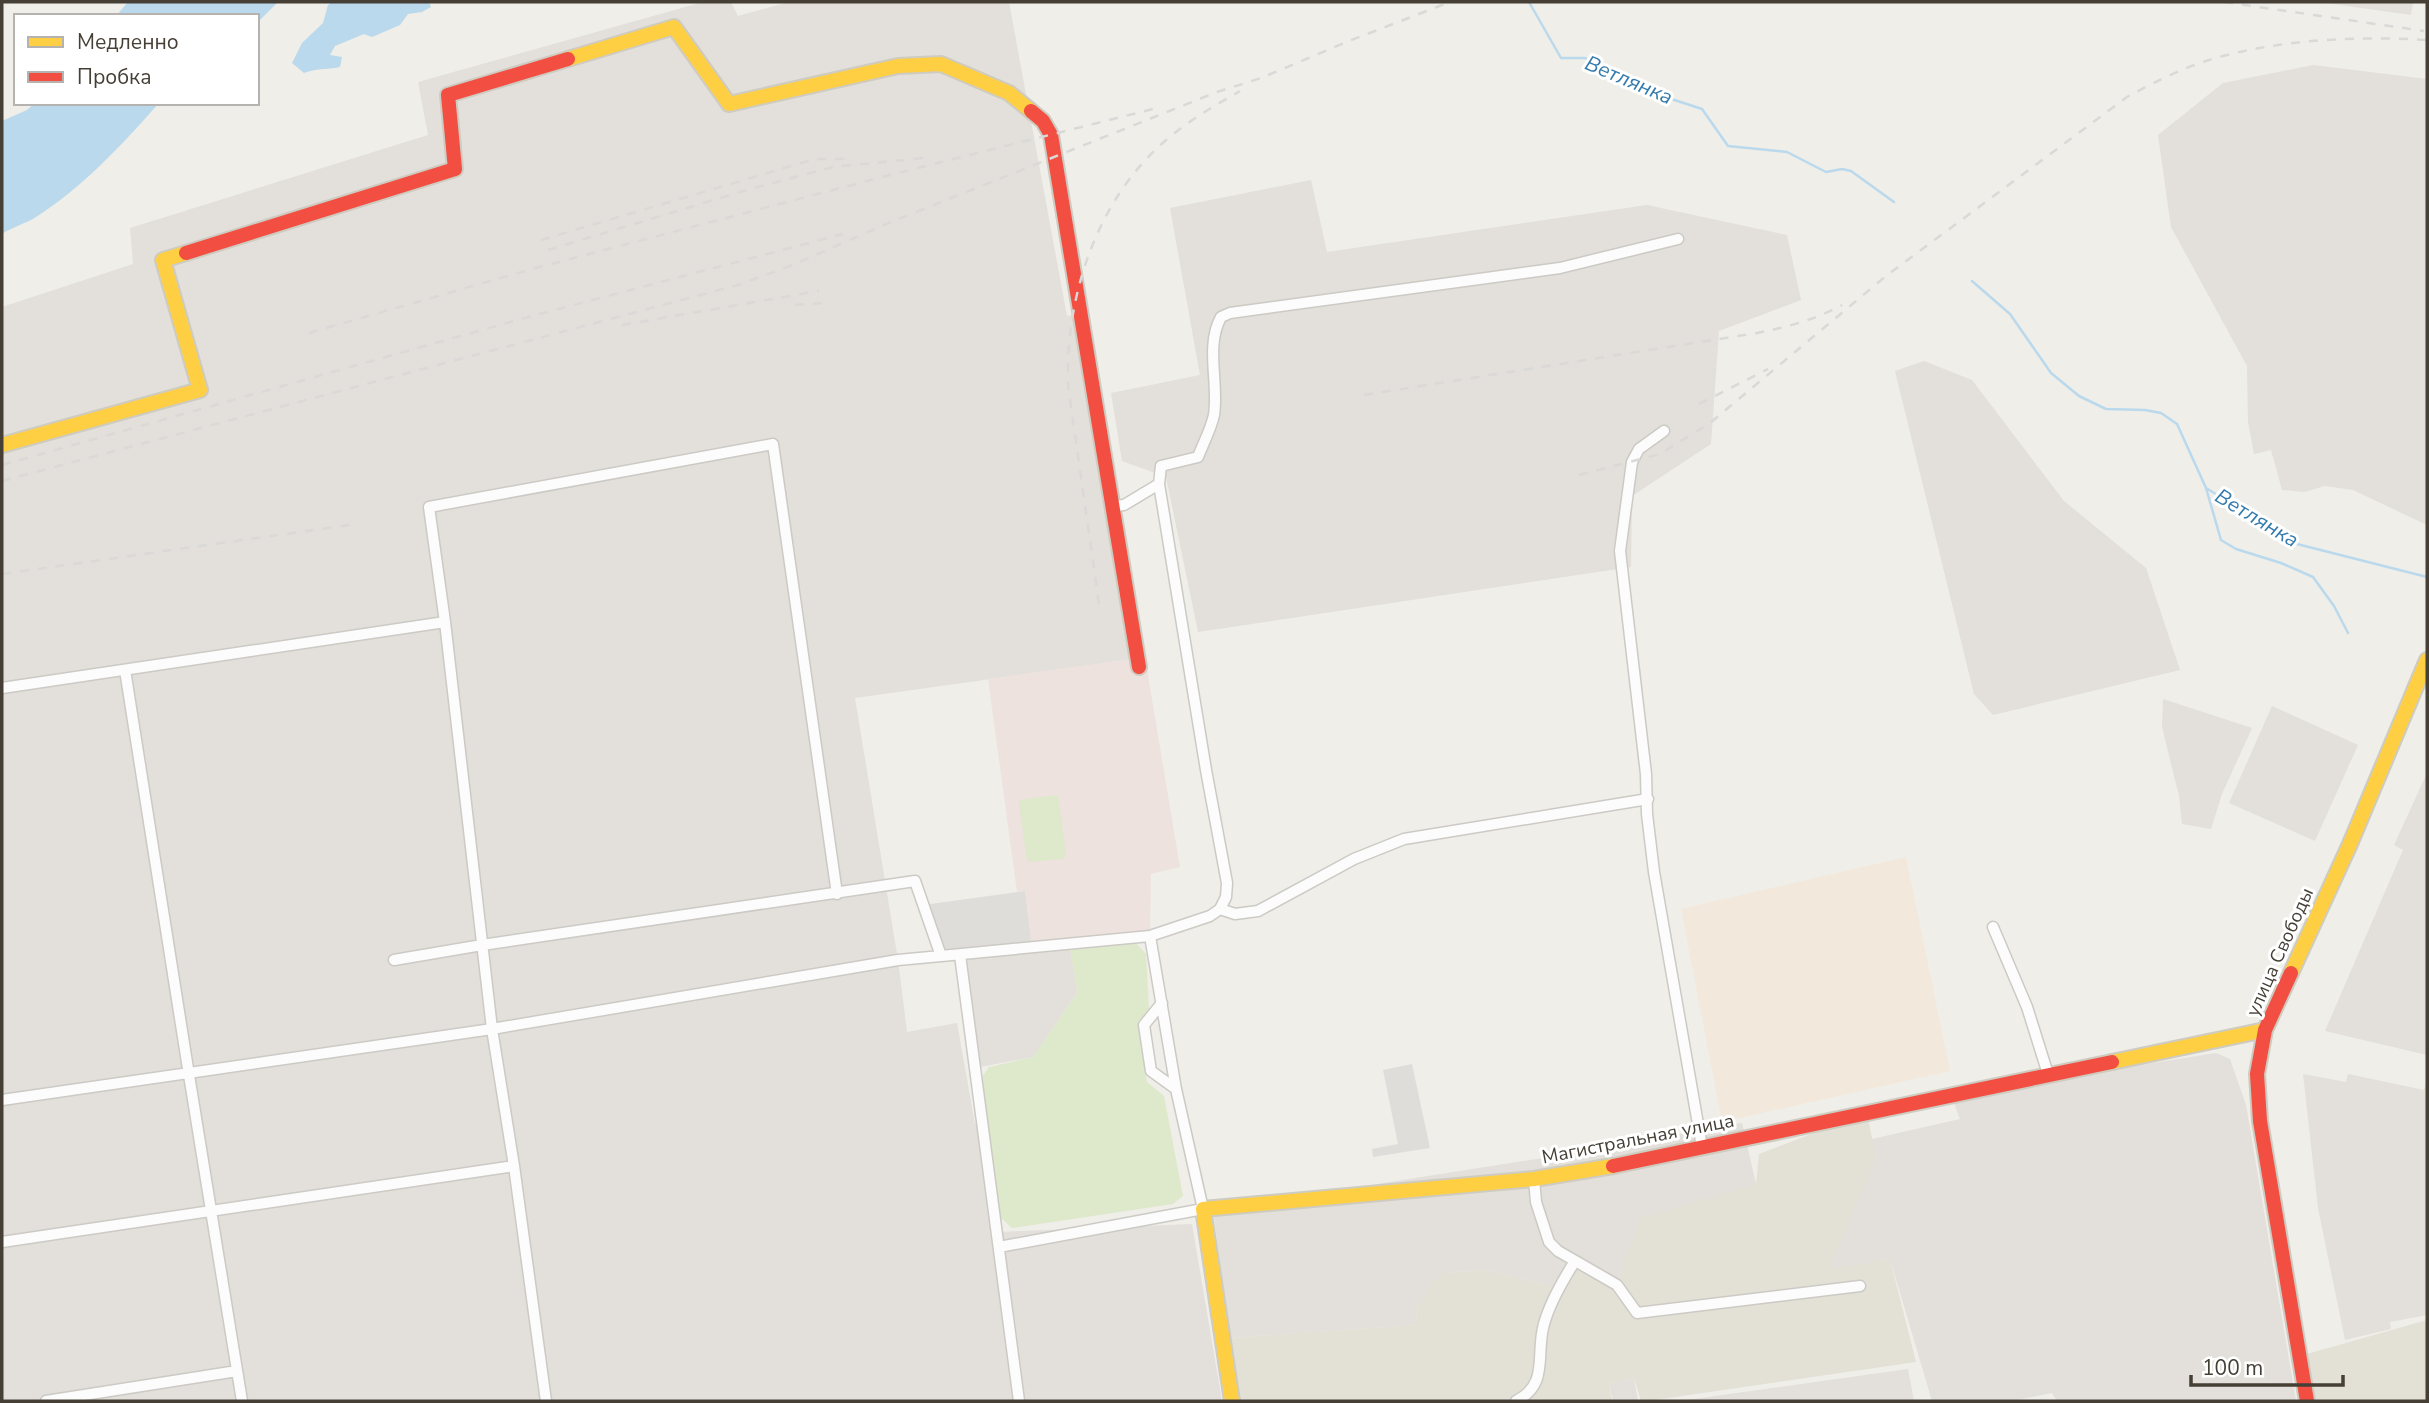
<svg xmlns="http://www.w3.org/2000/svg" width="2429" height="1403" viewBox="0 0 2429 1403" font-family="'Nunito Sans',sans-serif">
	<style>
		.residential { fill: #e3e0d6 }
		.commercial { fill: #f2e9dc }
		.industrial { fill: #e3dfda }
		.medical { fill: #eee2de }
		.green { fill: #dde9ca }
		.parking { fill: #dfddd9 }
		.water { fill: #bad9ec }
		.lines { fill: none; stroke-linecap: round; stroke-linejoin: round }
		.stream { stroke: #bad9ec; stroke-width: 2.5 }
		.street-casing { stroke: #cccac5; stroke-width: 13 }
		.slow-casing { stroke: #cecbc1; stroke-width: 18 }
		.jam-casing { stroke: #cecbc1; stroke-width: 18 }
		.street { stroke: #fdfcfc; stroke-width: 10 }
		.slow { stroke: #ffcf43; stroke-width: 14 }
		.jam { stroke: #f24e42; stroke-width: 14 }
		.rail { stroke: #d9d9d8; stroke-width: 2.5; stroke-dasharray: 9 9; stroke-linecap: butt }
		.labels { text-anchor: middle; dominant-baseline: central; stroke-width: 6; stroke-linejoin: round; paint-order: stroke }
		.street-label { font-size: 19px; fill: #453f36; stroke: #fff }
		.water-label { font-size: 21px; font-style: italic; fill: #337aad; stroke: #fff }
	</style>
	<rect width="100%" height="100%" fill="#efeee9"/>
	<path class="residential" d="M1867,1113l9,45 -47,110 61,-9 26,103 -268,39h-7l-7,-23 -25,6 3,17h-373l-9,-63 186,-13 1,-19 24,-33 45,-3 72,18 17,-27 42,23 22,-66 117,-34 3,-30z
		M2427,1320v81h-119l-8,-45z"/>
	<path class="commercial" d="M1906,857l44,214 -228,51 -41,-213z"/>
	<path class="industrial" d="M703,2h28l7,14 51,-14h220l58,314 12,-2 54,345 -278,39 43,262 9,72 50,-9 18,101h6l16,108 195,-8 30,177h-1220v-1094l131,-43 -3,-36 298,-93 -10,-53z
		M2319,2h94l-2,13z
		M2313,65l114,14v446l-74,-35 -28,-4 -21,6 -22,-2 -11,-40 -17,4 -6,-32 -1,-56 -76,-139 -13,-92 65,-52z
		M1311,180l16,72 320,-47 140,30 14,65 -82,31 -8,113 -79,52 -1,71 -433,65 -32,-155 -44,-16 -11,-68 89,-18 -30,-167z
		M1924,361l48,19 92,121 82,67 34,102 -187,45 -19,-21 -79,-323z
		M2163,699l89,29 -30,66 -11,35 -29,-5 -3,-28 -17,-69z
		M2272,706l86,39 -43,96 -86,-38z
		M2427,773v282l-102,-24 78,-181 -9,-5z
		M1069,944l9,48 -45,65 -58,11 -15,-113z
		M2216,1053l14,6 16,46 50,296h-239l-5,-8 -40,8h-80l-42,-142 -62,10 48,-111 -4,-19 88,-20 -9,-24z
		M2303,1074l43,8 2,-8 76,16 3,-10v235l-37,7 1,7 -46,11 -27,-132z
		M1742,1123l14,61 -116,34 -23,67 -42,-24 -17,27 -72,-18 -44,3 -25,33 -1,19 -186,13 -17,-128 374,-59z
		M1908,1369l6,32h-235z
		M1634,1378l4,23h-25l-4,-17z"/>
	<path class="medical" d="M1145,657l35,210 -29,7 -1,62 -118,12 -7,-57 -8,1 -29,-213z"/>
	<path class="green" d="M1058,795l8,60 -2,4 -37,3 -8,-60 6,-3z
		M1135,942l11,12 3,55 -11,13 9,60 17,14 19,100 -10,8 -161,24 -12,-11 -18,-140 7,-10 44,-10 45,-65 -9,-48z"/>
	<path class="parking" d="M1025,891l7,57 -91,8 -18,-51z
		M1412,1064l18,84 -57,9 -1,-8 26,-5 -15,-74z"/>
	<path class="water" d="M128,2h150l-21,21v-7h-141z
		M332,2h97l2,5 -9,5 -14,2 -8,11 -28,12 -8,-3 -29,12 -5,9 12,2 -2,10c-14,3 -24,1 -36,6l-12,-10 10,-20 21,-20 5,-18z
		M35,103h124c-37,42 -76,84 -123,114 -11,7 -24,10 -34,17v-113l25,-11z"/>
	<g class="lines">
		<path class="stream" d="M1529,2l32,56h24l56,31 61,20 26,37 59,6 39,20 16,-3 9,2 43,31
			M1972,281l38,33 41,59 28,23 27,13 39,1 16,3 16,11 29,64 91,56 130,33
			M2206,488l15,52 15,9 45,14 32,14 21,29 14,27"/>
		<g class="street-casing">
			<path id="street" d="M1664,431l-25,18 -7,13 -12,89 26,223 1,40 7,58 48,275
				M1114,506l10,-1 35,-21 2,-18 37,-9c5,-13 13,-28 16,-42 5,-32 -9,-69 7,-98l9,-4 330,-45 118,-29
				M125,670c39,243 76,488 117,731
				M2,688l443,-66
				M1220,909l15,5 23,-3 96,-52 50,-20 244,-40
				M1993,927l34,80 21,67
				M960,955l59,446
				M394,960l88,-15 433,-64 26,75 209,-20 60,-20 10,-7 6,-12 1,-14 -21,-113 -47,-286
				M1162,1003l-18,22 7,46 25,18
				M2,1100l490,-71 406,-69 43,-4
				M1534,1179l2,23 13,40 9,9 59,34 20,28 223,-27
				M2,1242l512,-76
				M999,1247l204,-38 -27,-120 -26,-153
				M46,1401l191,-30
				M546,1401l-32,-235 -22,-137 -47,-407 -16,-115 344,-63 64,450
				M1516,1401c34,-17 19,-47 28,-77 6,-22 19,-44 31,-63"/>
		</g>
		<g class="slow-casing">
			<path id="slow" d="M568,59l106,-32 55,77 169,-38 43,-2 68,29 22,18
				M2,445l198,-55 -37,-130 23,-7
				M2291,973l59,-129 77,-184
				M2112,1062l153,-32
				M1232,1401l-29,-192 331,-30 79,-13"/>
		</g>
		<g class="jam-casing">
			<path id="jam" d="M1031,111l12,10 8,14 88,532
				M186,253l269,-84 -7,-74 120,-36
				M2291,973l-26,57 -8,44 3,47 47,280
				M1613,1166l499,-104"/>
		</g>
		<use href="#street" class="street"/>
		<use href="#slow" class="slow"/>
		<use href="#jam" class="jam"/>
		<path class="rail" d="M2224,2l200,29
			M541,240l274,-81h30
			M548,250l202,-61 83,-22 91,-9
			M795,305l27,-2
			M622,325l197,-34
			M309,333l223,-64 358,-94 263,-66
			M1364,395l393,-62c30,-6 58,-13 85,-28
			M1699,404l69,-35
			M2,465l526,-148 315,-83
			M1579,475l81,-21 50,-31 176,-147 241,-179c26,-14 53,-28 82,-37 70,-21 146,-24 218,-20
			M2,481l736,-196 52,-19 101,-44 326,-130 44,-14 88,-37 101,-39
			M2,574l347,-49
			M1099,604l-31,-219c-3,-93 32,-195 108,-253 20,-16 42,-28 64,-41"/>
	</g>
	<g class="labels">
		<g class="street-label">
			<text transform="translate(2280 952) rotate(-66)">улица Свободы</text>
			<text transform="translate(1638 1139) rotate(-11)">Магистральная улица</text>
		</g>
		<g class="water-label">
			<text transform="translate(1629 80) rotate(23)">Ветлянка</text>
			<text transform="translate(2257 518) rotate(31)">Ветлянка</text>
		</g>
	</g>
	<rect width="2429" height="1403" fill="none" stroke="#453f36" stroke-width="7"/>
	<rect x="14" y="14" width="245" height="91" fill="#ffffff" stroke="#b5b2af" stroke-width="2"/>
	<rect x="28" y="37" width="35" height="10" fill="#ffcf43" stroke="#b5b2af" stroke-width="2"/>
	<text x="77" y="49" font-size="21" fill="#453f36">Медленно</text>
	<rect x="28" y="72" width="35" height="10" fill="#f24e42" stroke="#b5b2af" stroke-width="2"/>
	<text x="77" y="84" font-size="21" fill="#453f36">Пробка</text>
	<path d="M2191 1375v10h152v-10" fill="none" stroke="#453f36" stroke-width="3.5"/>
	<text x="2202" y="1375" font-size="21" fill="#453f36" stroke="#ffffff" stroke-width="5" paint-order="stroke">100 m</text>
</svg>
